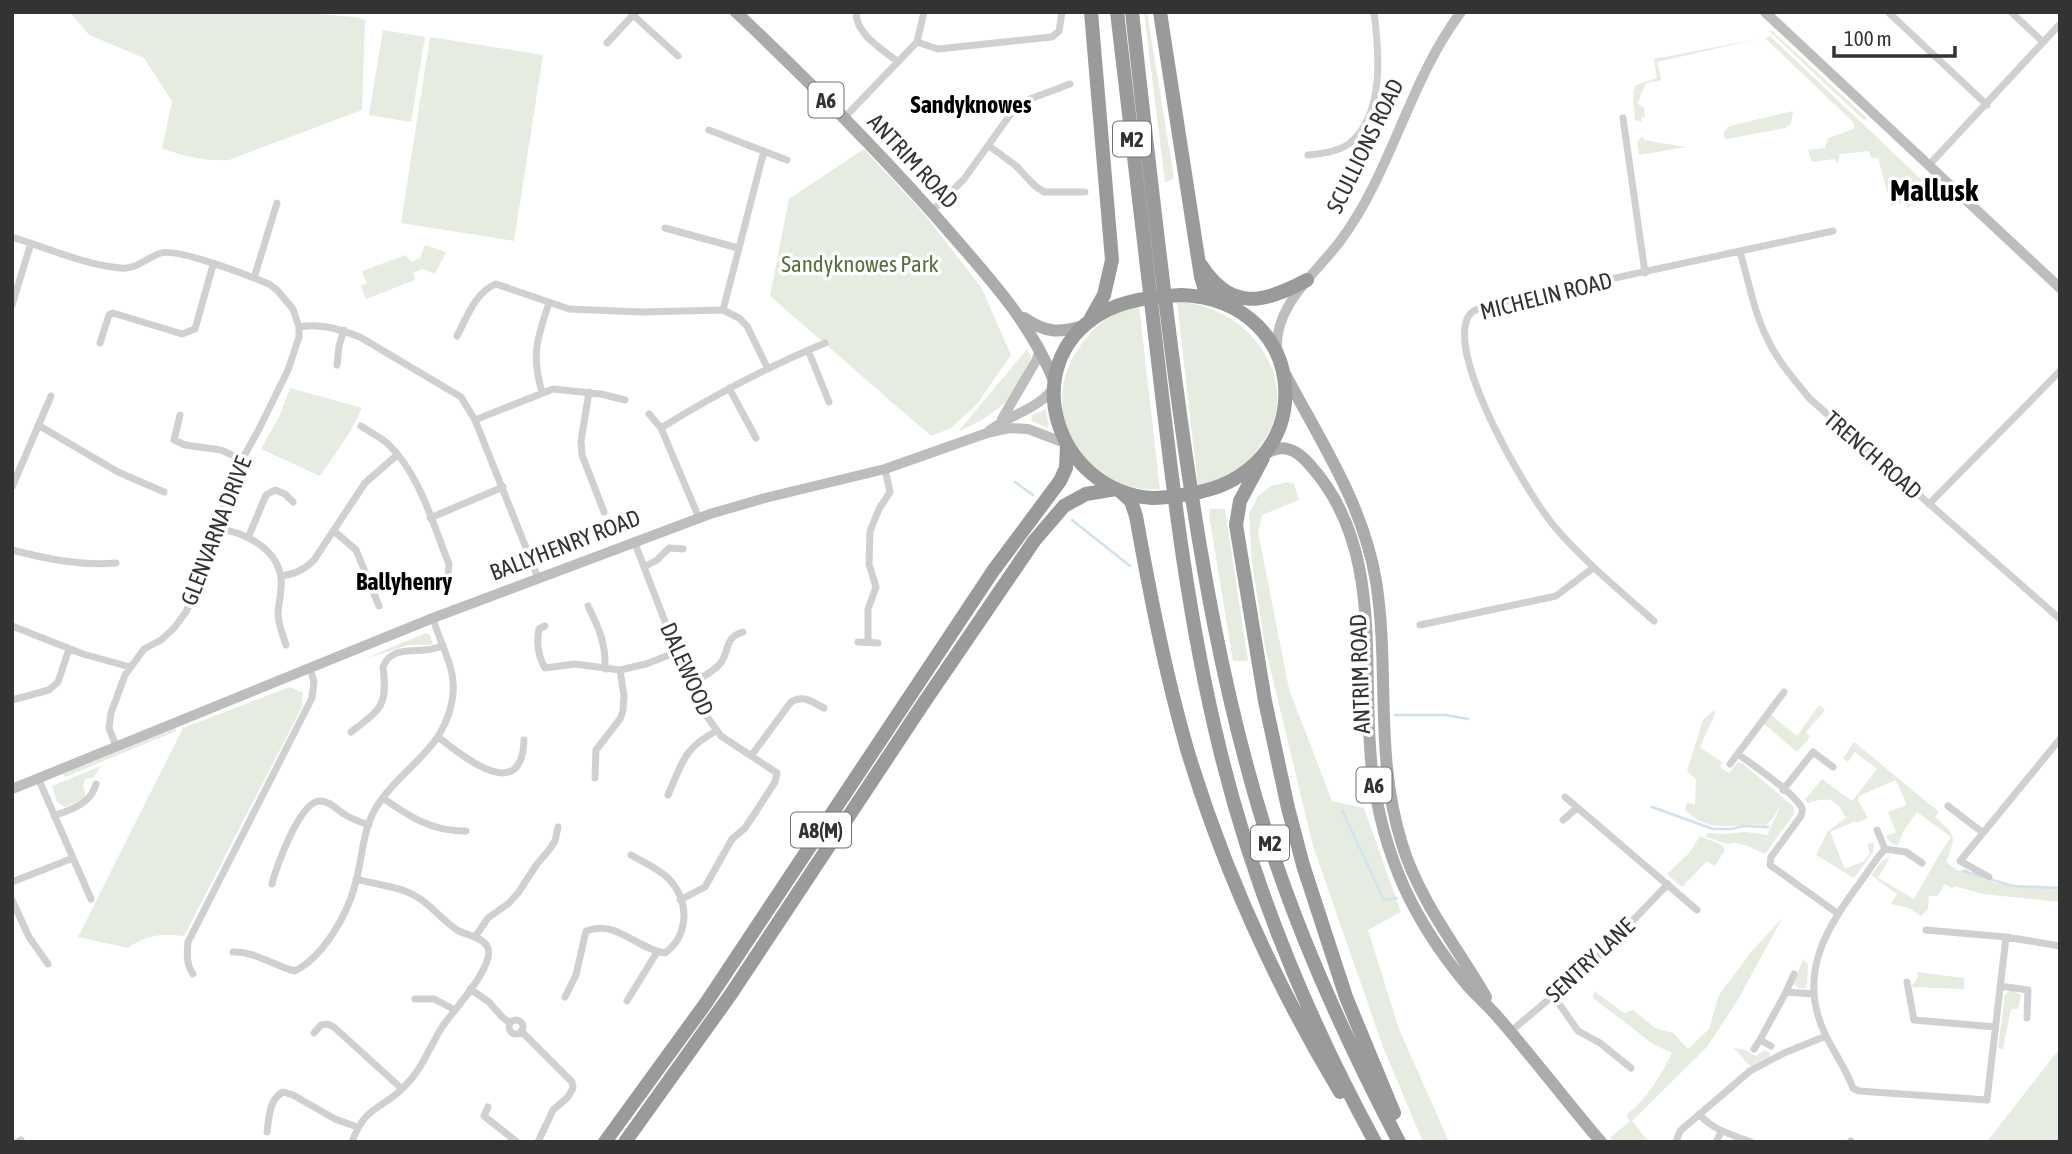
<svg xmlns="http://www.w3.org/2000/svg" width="2072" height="1154" viewBox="0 0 2072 1154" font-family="'Asap Condensed',sans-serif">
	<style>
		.green { fill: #e6ecdf }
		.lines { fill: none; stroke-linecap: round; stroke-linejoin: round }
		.stream { stroke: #cfe2ee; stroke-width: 2.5 }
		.street { stroke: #d0d0d0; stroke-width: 7 }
		.secondary { stroke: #bdbdbd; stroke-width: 10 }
		.primary { stroke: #ababab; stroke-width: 12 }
		.highway { stroke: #9a9a9a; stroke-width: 14 }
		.labels { text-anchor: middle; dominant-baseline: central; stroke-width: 7; stroke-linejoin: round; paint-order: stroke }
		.shield { fill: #fff; stroke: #707070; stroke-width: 2 }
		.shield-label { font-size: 21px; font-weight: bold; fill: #333 }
		.street-label { font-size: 23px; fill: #333; stroke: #fff }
		.park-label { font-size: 23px; fill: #56703f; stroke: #fff }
		.neighbourhood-label { font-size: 24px; font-weight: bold; fill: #000; stroke: #fff }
		.district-label { font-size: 30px; font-weight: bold; fill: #000; stroke: #fff }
	</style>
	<rect width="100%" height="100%" fill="#fff"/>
	<path class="green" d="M70,12h224l61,5 10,3 -3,90 -133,50c-23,1 -45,-3 -67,-12l10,-47 -28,-43 -55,-23z
		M1144,12h3l27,166 -9,5z
		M383,30l42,7 -14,85 -42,-7z
		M1768,30l4,1 95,87 -3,2z
		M1770,36l153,145v16l-15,11 -4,-6 -13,4 -13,-48h-7l-2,-7 -29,3 -2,9 -4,-4 -22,3 -4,-12 17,-2 3,-10 26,-9v-6l-89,-85z
		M430,37l113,18 -29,186 -113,-18z
		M1758,39l-101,23 4,18 -15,3 -9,21 7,3 1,10 -4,1v4l-6,-2 -2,-28 3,-7 21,-7 -3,-19z
		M1793,111l-2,13 -6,4 -58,11 -3,-1v-7l6,-5z
		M1642,136l2,4 42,7 -47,8 -2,-13z
		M864,149l60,65 57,73 30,68 -34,49 -26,24 -20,8 -161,-140 19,-97z
		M425,245l21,7 -11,22 -12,-5 -10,4 2,7 -49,19 -5,-13 6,-3 -5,-12 44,-16 5,7 9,-4z
		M1177,302c71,2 131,81 83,144 -7,10 -16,21 -26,27 -11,6 -25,9 -36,13z
		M1139,305l21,184c-86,6 -130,-91 -71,-154 7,-8 15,-16 25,-21 7,-4 17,-6 25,-9z
		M1027,349l4,8 -22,43 -27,20 -24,12z
		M290,388l72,20 -12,24 -30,44 -59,-27 19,-34z
		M1046,409l3,19 -18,-7 1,-6z
		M1288,482l6,2 5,16 -37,15 -4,17 31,157 43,112 32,7 37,104 -33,18 31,99 50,113h-26l-40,-95 -70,-201 -48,-199 -13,-84 -3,-49 9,-18 13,-10z
		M1210,509h15l23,152h-15l-24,-146z
		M426,633l4,2 3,10h-24l-45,14z
		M290,687l13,6 -1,14 -118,229c-22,-2 -37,-2 -56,12l-50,-11 105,-209z
		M1819,705l6,5 -19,22 4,5 -13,15 -33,-28 7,-9 26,21z
		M1714,710l1,4 -15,33 1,3v-2l21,14 -2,5 9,6 9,-11 4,1 52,44v7l-29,40 -17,-8 -12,-3 -8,1 -22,-7 1,-4 20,1 18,-2 23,3c3,-11 10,-19 12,-30l-6,12 -8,8c-33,-3 -54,11 -81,-15l2,-8 8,3 1,-26 -9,-8 16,-51z
		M176,728v3l-111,46 -2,-3z
		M1854,742l85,70 -4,5c22,19 21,19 11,45l12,9 8,-2c28,21 61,16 94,18v15l-77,-8 -29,-8 -1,3 -8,-5 -8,12h-8l-1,13 -7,7 -12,-8 -18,-4 6,-10 -26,-19 11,-14 8,-4 -12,21 36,21 25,-44 12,-18 -34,-25 -13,18 -6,15c-6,0 -9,-3 -12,-9l10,-4 -8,-20 19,-7 -11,-25 -37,16 -1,4 10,18 -12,5 -1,-2 -25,11 15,37 19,-8 6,-8 -3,-9 7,-2 -1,10 -19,26 -38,-23 12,-24 18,-13c-9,-19 -17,-22 -38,-15l-3,-3 17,-21 30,22 25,-32 -22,-17 -7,10 -5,-4z
		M101,766l-7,11 -9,2 -2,6 3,13 -21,9 -8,-5 -5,-16z
		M1700,836l22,9 3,5 -10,16 -8,-5 -25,26 -15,-13 22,-21z
		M1783,917l-46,84 -30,46 -75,74 17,21h-35l-4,-4 20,-17 -4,-6c21,-16 34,-38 46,-62l-19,-9 -60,-46 1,-7 30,22 9,-3 22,18 18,5 15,16 21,-20 10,-34 33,-44z
		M1803,959l5,5 -1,20 -2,4h-7l-4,-5z
		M1917,972l47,6v11l-53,-2 7,-9z
		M2011,990l10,5 -3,14h-7l-8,40 -5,-1 7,-54z
		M1734,1048l9,1 13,7 8,-6 6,3v3l-19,11z
		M2060,1048v94h-73l2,-3z"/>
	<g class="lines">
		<path class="stream" d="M1015,482l18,13
			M1072,520l58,46
			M1395,715h50l23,4
			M1652,807l61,22h19l11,-3 25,1
			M1342,810l42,90 13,-2
			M1963,871l50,15 47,2"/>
		<path class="street" d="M856,12c0,23 26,37 42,50
			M1888,12l99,93
			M2011,12l32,30
			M633,15l45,41
			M917,42l21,7 114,-12 7,-6 3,-19
			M607,43l28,-30
			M844,118l73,-76 7,-30
			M1623,118l22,155
			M709,130l78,30
			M989,146l26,19 20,21 9,6h41
			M1308,155c14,-1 30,-3 42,-12 35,-29 29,-92 24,-131
			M1929,165l131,-141
			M932,211l32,-32 51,-71 15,-9 40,-15
			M665,228l73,20
			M12,237c35,11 73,28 109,31 15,2 26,-11 40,-15 17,-5 89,23 108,31l8,6 16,19 6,18v10l-11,33 -29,59 -26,47 -8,24 -9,44 -30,68 -12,16 -13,12 -17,9 -19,26 -14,38 -2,15 7,18
			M1740,252c9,30 14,61 28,88 10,22 27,40 41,58l251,221
			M254,278l23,-75
			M12,305l19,-62
			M723,310l41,-159
			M299,327c22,-4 40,2 61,10l101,60 14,23 63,158
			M457,336c9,-17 19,-45 39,-52l73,25 73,3 81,-2 16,8 8,8 20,41
			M100,343l9,-28 4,-2 69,21 13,-5 18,-64
			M808,350l21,52
			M337,365l2,-19 5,-16
			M729,388l27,50
			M542,392c-11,-37 -5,-53 7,-89
			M589,392l-8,49 1,14 22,57
			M649,414l12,14 38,90
			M180,415l-6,25 11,5 36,5 20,9
			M475,420l78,-31 48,5 24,6
			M38,425l80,47 46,20
			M361,426c9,6 19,11 27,18 32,30 45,81 61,120l-1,11
			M661,428c53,-33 106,-61 164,-85
			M12,487l39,-91
			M1929,504l131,-133
			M430,518l73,-31
			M220,529c26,4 58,20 61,50 1,11 -2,22 -3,34 0,11 5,22 8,32
			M334,531l22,19 23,56
			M248,538l18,-43 9,-5 10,4 8,8
			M634,541l55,143 14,27 18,25 56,37 -2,9 -20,31 -10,15 -13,11 -27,48 -25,13
			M12,550c35,9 68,16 104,13
			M644,567l13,-7 12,-12 14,1
			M281,576c14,-2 23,-6 33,-16l51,-77 32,-28
			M588,606c11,22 18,38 17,63
			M1654,621c-35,-31 -70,-60 -100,-95 -28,-34 -104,-164 -87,-207 5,-12 20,-12 32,-16l334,-72
			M1420,625l136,-29 37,-28
			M12,626l71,28 47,13
			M545,626l-6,3c-3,15 -1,27 6,39l30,-4 45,6 26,-6 31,-12
			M858,642l20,1
			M868,642v-33l8,-22 -7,-23 1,-33 9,-22 11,-17 -5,-23
			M689,684c9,-4 21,-11 29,-18 13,-12 4,-28 25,-34
			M12,700l37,-10 9,-8 11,-33
			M351,732c30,-23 37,-26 32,-65 10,-26 41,-10 60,-22
			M438,737c26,20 84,68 86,3
			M1738,754c17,13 51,35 62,51 4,5 2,6 1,11l-30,41 -1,8 67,48
			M751,756l40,-54c12,-8 21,0 33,6
			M1730,764l54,-72
			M38,778l53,121
			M595,778l1,-28 24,-31 3,-8 1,-15 -4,-26
			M1783,790l30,-38 20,15
			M668,795c14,-32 16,-47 48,-64
			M1565,797l132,113
			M383,798c25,18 50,34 83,33
			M1948,806l34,26
			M54,816c18,-7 37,-12 42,-32
			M1563,820l14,-12
			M1877,830l8,19
			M1922,863l-16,-11 -21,-3c-11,12 -19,26 -29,39 -34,46 -58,91 -30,148 9,18 20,33 27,52l6,3 128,9 19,-163
			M1989,877l-29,-16 100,-122
			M12,882l61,-24
			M272,884c4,-17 28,-83 48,-83 10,0 16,8 24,13 7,5 16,8 25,11
			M12,900l17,37 19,27
			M1926,930l80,7 54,9
			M475,937l13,-19 21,-15 9,-10 19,-29 12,-14 6,-9 3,-14
			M233,952c22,-1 41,14 62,19 29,-15 52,-56 60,-86 8,-27 7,-58 24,-82 24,-36 61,-51 72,-97 9,-35 -10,-57 -18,-88
			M193,974c-7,-9 -6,-21 -5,-32l124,-244 2,-16 -4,-14
			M1907,982l7,38 81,7
			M2000,986l28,4 -1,28
			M470,989l19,13 13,15 8,6
			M1786,992l8,-18
			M1553,995l25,36 22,12 31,25
			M565,997l11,-22 10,-44c31,-12 50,18 79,22 24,-18 25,-51 4,-74 -10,-10 -26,-17 -38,-24
			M415,999h19l21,11
			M627,1001l30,-49
			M509 1027a7 7 0 1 1 14 0a7 7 0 1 1-14 0Z
			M521,1031l51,51 1,6 -5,9 -15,13 -15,32
			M1510,1032l82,-69 76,-79
			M314,1033l7,-8 7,-1 7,4 67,61
			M1760,1040l26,-48 28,2
			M1754,1049l6,-9 11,6
			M488,1107l-4,9 33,26
			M1699,1114c15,17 32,20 52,28
			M267,1132c2,-14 2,-33 16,-40l10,3 42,24 22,8
			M18,1142l3,-2
			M352,1142c13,-36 27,-31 50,-53 20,-19 26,-39 40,-62 10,-15 56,-64 45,-81 -6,-9 -20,-11 -28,-15 -16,-9 -26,-25 -42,-34 -18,-11 -40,-12 -61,-18
			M1676,1142l4,-11 70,-60 34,-18 42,-17
			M1716,1142l5,-10
			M1850,1142l1,-1"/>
		<path class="secondary" d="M1765,12l295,276
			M1277,353c-4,-48 38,-78 64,-113 51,-69 68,-159 120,-228
			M1002,419l35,-60 3,-10
			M989,431c21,-17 51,-22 66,-45
			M12,789l421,-171 277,-104 55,-16 120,-29 102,-36 22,-5 19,1 37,14"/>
		<path class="primary" d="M736,12c75,71 148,144 216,223 40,46 80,90 103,148
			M1024,318c22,15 34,15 60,8
			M1285,374c36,68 78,130 91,207 14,89 -2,174 26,263 17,56 55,103 84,153
			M1265,454c18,-12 32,-4 45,11 76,84 50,202 62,305 5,41 15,79 32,117 16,35 38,68 63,98 9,10 20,20 29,30 36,41 69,85 105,127"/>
		<path class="highway" d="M1117,12c14,111 27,222 39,332 16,137 31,272 64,406 33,136 88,269 155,392
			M1132,12c14,127 28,253 45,380 21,157 47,314 97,465 33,99 77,193 125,285
			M1160,12l41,265 4,13 11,9
			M1201,265c30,47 63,38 106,15
			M1182,295c132,6 141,179 7,199 -12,2 -24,4 -37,4 -96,-7 -137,-133 -52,-184 25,-15 54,-17 82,-19z
			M1091,318l13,-23 8,-35 -21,-248
			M1263,458l-23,43 -4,24 29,176 23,107 15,57 43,132 48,116
			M1120,491l11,10 5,15c14,78 29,156 51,233 36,120 89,236 153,343
			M605,1142l101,-139 287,-432 67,-90 6,-13 1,-22
			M625,1142l106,-148 190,-287 113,-166 30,-35 22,-12 30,-5"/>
	</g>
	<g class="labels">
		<g class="shield">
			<rect x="808.5" y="82.5" width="35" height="35" rx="5"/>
			<rect x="1113" y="121.5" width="38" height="35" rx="5"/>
			<rect x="1356.5" y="767.5" width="35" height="35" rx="5"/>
			<rect x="791" y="812.5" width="60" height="35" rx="5"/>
			<rect x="1251" y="825.5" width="38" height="35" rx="5"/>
		</g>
		<g class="shield-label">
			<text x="826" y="100">A6</text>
			<text x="1132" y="139">M2</text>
			<text x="1374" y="785">A6</text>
			<text x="821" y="830">A8(M)</text>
			<text x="1270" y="843">M2</text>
		</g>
		<g class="street-label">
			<text transform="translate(1365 146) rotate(-64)">SCULLIONS ROAD</text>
			<text transform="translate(913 161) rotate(47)">ANTRIM ROAD</text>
			<text transform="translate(1546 296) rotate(-14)">MICHELIN ROAD</text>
			<text transform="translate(1873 455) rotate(41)">TRENCH ROAD</text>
			<text transform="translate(216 531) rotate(-69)">GLENVARNA DRIVE</text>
			<text transform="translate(565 545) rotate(-21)">BALLYHENRY ROAD</text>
			<text transform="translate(687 669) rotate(66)">DALEWOOD</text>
			<text transform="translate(1360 674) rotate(-92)">ANTRIM ROAD</text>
			<text transform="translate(1590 960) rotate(-43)">SENTRY LANE</text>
		</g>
		<g class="park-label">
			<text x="860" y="264">Sandyknowes Park</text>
		</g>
		<g class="neighbourhood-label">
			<text x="971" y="104">Sandyknowes</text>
			<text x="404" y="581">Ballyhenry</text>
		</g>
		<g class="district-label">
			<text x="1934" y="190">Mallusk</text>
		</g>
	</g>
	<rect width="2072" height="1154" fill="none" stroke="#333333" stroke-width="28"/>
	<path d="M1834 46v10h121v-10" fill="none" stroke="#333333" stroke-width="3.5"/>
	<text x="1844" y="46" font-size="21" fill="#333333" stroke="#ffffff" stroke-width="5" paint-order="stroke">100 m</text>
</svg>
